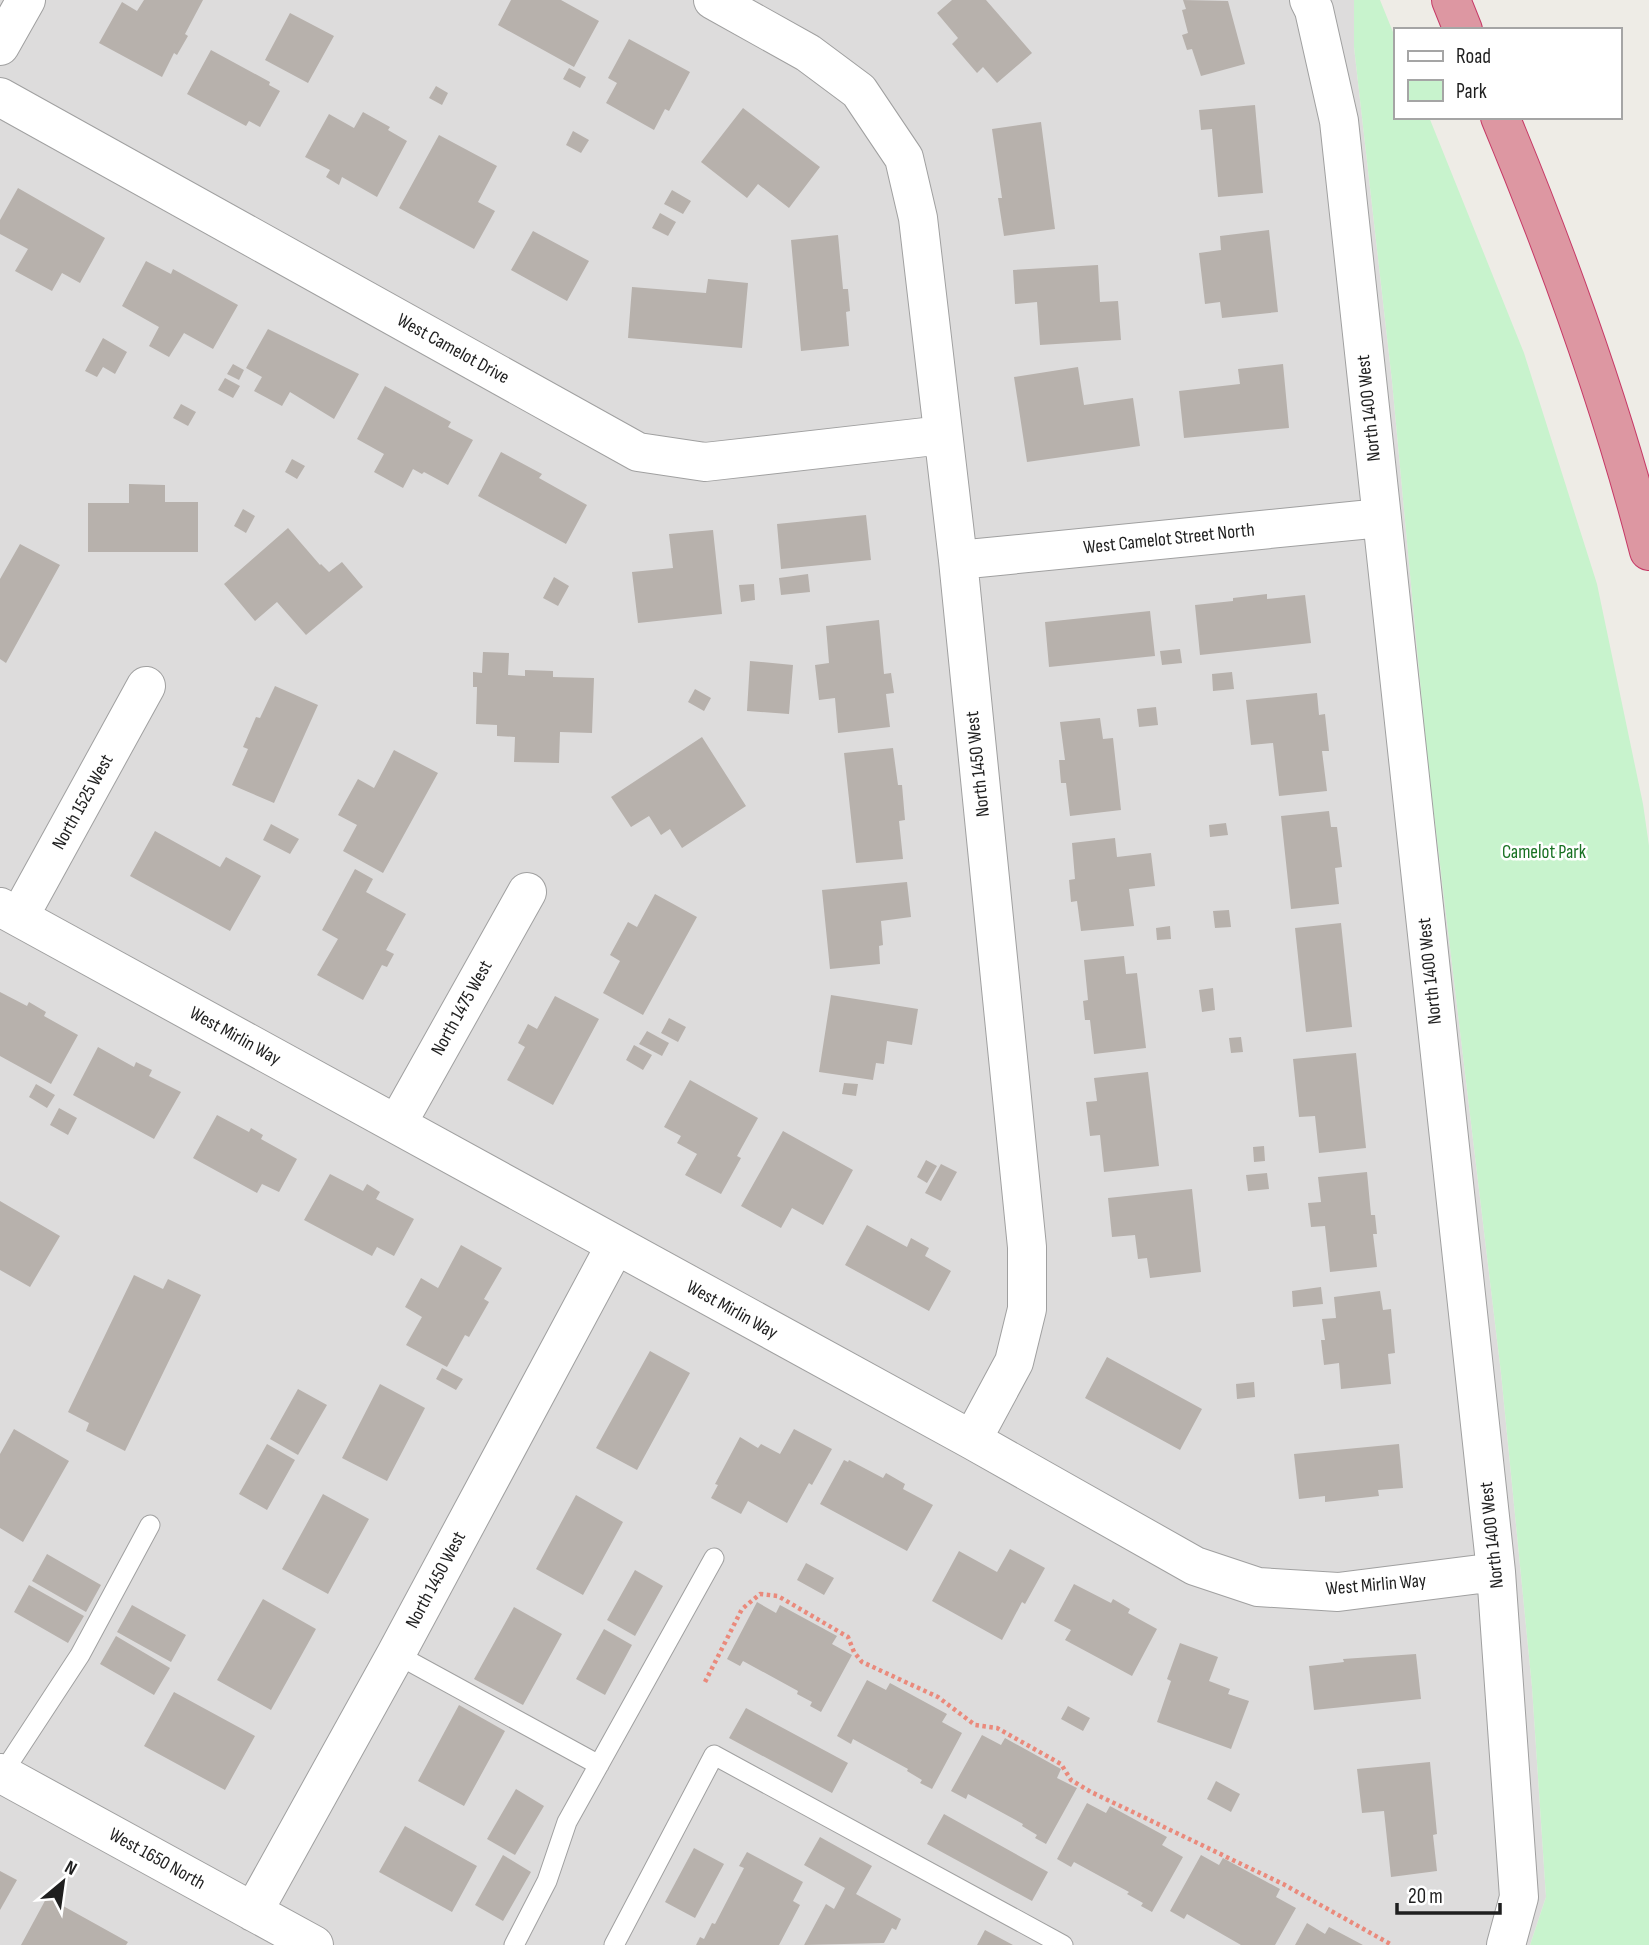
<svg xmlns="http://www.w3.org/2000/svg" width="1649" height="1945" viewBox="0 0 1649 1945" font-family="'Sofia Sans Condensed',sans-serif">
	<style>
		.residential { fill: #dddcdc }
		.park { fill: #c8f3cd }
		.building { fill: #b7b1ac }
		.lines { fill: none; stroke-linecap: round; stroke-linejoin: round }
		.lane-casing { stroke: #a0a0a0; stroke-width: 21 }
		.street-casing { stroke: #a0a0a0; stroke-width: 40 }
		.highway-casing { stroke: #c63966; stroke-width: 40 }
		.path { stroke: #ea8a7c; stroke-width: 4.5; stroke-dasharray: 3.5 3.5; stroke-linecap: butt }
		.lane { stroke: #fff; stroke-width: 19 }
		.street { stroke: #fff; stroke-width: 38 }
		.highway { stroke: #dd97a2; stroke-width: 38 }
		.labels { text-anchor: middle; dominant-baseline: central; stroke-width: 5; stroke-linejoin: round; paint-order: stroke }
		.street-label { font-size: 19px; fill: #1f1f1f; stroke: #fff }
		.park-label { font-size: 19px; fill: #187122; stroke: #fff }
	</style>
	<rect width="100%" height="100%" fill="#eeece6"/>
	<path class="residential" d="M0,0h1354v47l38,334 35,375 74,617 31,314 14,210 -16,48h-1530z"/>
	<path class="park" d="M1354,0h26l15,37v80h34l95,236 73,231 46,220 6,42v1099h-119l16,-48 -14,-210 -31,-314 -74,-617 -35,-375 -38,-334z"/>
	<path class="building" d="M144,0h59l-18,34 3,2 -11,19 -3,-2 -12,24 -63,-34 23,-41 15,9z
		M511,0h50l38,21 -25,46 -76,-42z
		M952,0h34l46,53 -35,30 -14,-16 -6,6 -25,-29 6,-6 -21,-25z
		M1183,0l45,1 17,63 -44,12 -9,-27 -5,1 -5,-15 6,-2 -6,-23 4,-1z
		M290,13l44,23 -26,47 -43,-23z
		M629,39l61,33 -21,39 -4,-2 -11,21 -48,-27 11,-20 -9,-5z
		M211,50l59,32 -1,3 11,6 -20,36 -11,-6 -3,5 -59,-32z
		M569,68l17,9 -6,11 -17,-9z
		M436,86l12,7 -6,12 -13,-7z
		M1255,105l8,88 -45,4 -6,-68 -11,1 -2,-20z
		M743,108l77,59 -31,41 -31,-24 -11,14 -46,-36z
		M363,112l27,15 -2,3 19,11 -30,56 -35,-20 -3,8 -13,-8 4,-7 -25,-13 24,-43 25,14z
		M1041,122l14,107 -51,7 -6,-38h4l-10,-69z
		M573,131l16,9 -8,13 -15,-8z
		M439,135l58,31 -19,36 17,9 -21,38 -75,-41z
		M18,188l87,50 -25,45 -18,-10 -10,18 -37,-20 13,-22 -28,-15v-14z
		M672,190l19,11 -8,13 -19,-10z
		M660,213l16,9 -8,14 -16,-8z
		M1269,230l9,82 -56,6 -2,-16 -15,2 -6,-51 22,-3 -1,-14z
		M533,231l56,30 -22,40 -56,-31z
		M838,235l5,54h5l2,22 -4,1 3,34 -48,5 -10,-111z
		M146,261l25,13 2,-5 65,36 -25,44 -29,-16 -15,24 -20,-11 10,-19 -37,-21z
		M1098,265l2,37 18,-1 3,39 -81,5 -3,-43 -22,2 -2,-34z
		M708,279l40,4 -6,65 -114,-10 4,-51 74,6z
		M268,329l91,45 -25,45 -44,-27 -8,14 -28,-15 8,-14 -16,-9z
		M103,338l24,14 -12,22 -12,-7 -6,10 -12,-6z
		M233,364l11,6 -5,10 -12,-6z
		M1283,364l6,64 -105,10 -5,-47 61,-7 -2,-15z
		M1078,367l6,38 49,-7 7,48 -113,16 -13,-85z
		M225,378l15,8 -7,12 -15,-8z
		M385,386l66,36 -3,5 25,13 -25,45 -24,-13 -2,2 -9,-5 -10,19 -29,-16 10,-18 -27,-15z
		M181,404l15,8 -8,14 -15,-8z
		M501,452l41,22 -3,4 48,27 -21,39 -88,-48z
		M292,459l13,7 -8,13 -12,-7z
		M129,484l36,1v17h33v50h-110v-49h41z
		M243,509l12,7 -9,17 -12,-7z
		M866,515l5,45 -90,9 -4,-45z
		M288,528l32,37 1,-1 8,8 13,-10 21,25 -57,48 -29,-33 -22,19 -31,-37z
		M713,530l9,84 -84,9 -6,-51 41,-4 -4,-34z
		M20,544l40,21 -54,98 -6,-4v-80z
		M808,574l2,18 -29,3 -2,-17z
		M554,577l15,9 -11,20 -15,-8z
		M754,584l1,16 -14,2 -2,-17z
		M1267,594v5l38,-4 6,48 -111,12 -5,-50 38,-4v-3z
		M1150,611l5,45 -106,11 -4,-45z
		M879,620l5,54 7,-1 3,20 -8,1 4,33 -52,6 -3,-35 -16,2 -4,-35 14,-2 -3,-37z
		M1180,649l2,14 -20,2 -2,-14z
		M483,652l26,1 -1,22 17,1v-6l28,1v6l41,1 -2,55 -32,-1 -1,31 -45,-1 1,-25 -18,-1v-11l-21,-1 1,-37h-4v-15l9,1z
		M750,661l43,4 -4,49 -42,-3z
		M1232,672l2,17 -21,2 -1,-17z
		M275,686l43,19 -44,98 -42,-18 16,-36 -5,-2 13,-30 4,1z
		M695,689l16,9 -7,13 -16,-9z
		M1317,693l2,22 6,-1 4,37h-7l5,40 -48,5 -6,-53 -22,2 -5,-45z
		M1156,707l2,18 -19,2 -2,-18z
		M1100,718l3,21 10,-1 8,72 -51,6 -4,-33h-5l-2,-23h6l-5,-38z
		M702,737l44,69 -64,42 -12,-19 -9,6 -12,-19 -18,11 -20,-30z
		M893,748l5,37h4l3,35 -6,1 4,38 -47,4 -12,-110z
		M394,750l44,23 -55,100 -40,-22 14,-26 -19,-10 20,-36 16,9z
		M1329,811l2,16h6l5,40 -7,1 4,36 -48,5 -10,-93z
		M1226,823l2,12 -18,2 -1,-12z
		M271,824l28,15 -9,15 -27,-14z
		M155,831l65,36 6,-10 35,19 -31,55 -100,-55z
		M1115,838l2,19 34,-4 4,33 -26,3 5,37 -53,5 -4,-30 -6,1 -2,-22 6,-1 -3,-36z
		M355,869l18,10 -7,13 40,22 -20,36 8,4 -7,13 -5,-2 -19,35 -46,-25 21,-36 -16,-9z
		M907,882l4,35 -30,4 2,24 -4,1 1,18 -50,5 -8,-79z
		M655,894l42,23 -54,98 -40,-22 17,-32 -10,-6 18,-33 9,5z
		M1229,910l2,17 -16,1 -2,-17z
		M1341,923l11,104 -46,5 -11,-104z
		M1170,926l1,13 -14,1 -1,-12z
		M1124,956l2,18 11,-1 9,75 -52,6 -4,-34h-5l-2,-19 5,-1 -4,-40z
		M1213,988l2,22 -13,2 -3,-22z
		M0,992l27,14 2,-4 17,10 -2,4 34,19 -27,49 -51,-28z
		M831,995l87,14 -6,36 -25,-4 -3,23 -8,-1 -3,17 -54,-8z
		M555,996l44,23 -46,86 -46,-25 18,-33 -7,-4 10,-19 9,5z
		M669,1018l17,9 -8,15 -17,-9z
		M647,1031l22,12 -7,13 -23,-12z
		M1241,1037l2,15 -12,1 -2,-15z
		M634,1045l18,10 -9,15 -17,-10z
		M98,1047l36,20 2,-5 16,8 -3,6 32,16 -27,47 -81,-44z
		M1356,1053l10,95 -47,5 -4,-37 -16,1 -6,-58z
		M1148,1072l11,94 -55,6 -4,-37 -10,1 -4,-34 11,-1 -3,-23z
		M690,1080l68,38 -21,38 4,2 -20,36 -36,-19 12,-21 -20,-11 4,-7 -17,-9z
		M844,1083l14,1 -2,12 -14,-2z
		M36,1084l19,11 -8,13 -18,-11z
		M59,1108l18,10 -9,17 -18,-10z
		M217,1115l32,17 2,-4 12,7 -2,4 36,20 -18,33 -17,-8 -5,9 -64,-35z
		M783,1131l70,39 -30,55 -31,-17 -11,20 -40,-22z
		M1264,1146l1,15 -11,1 -1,-15z
		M926,1160l11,6 -10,17 -10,-6z
		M941,1164l16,8 -16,29 -16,-8z
		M1367,1172l4,43h4l2,19h-4l4,33 -47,5 -5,-46 -14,1 -3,-24 13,-1 -3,-25z
		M1267,1173l2,16 -21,2 -2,-16z
		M330,1174l33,17 4,-7 13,8 -4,7 38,20 -20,37 -17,-9 -5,9 -68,-36z
		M1192,1189l9,83 -51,6 -3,-20 -9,1 -3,-24 -23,2 -4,-39z
		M0,1201l60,35 -30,51 -30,-17z
		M867,1225l40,22 4,-9 18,10 -4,8 26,15 -22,40 -84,-46z
		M461,1245l41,23 -18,31 5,3 -20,35 -4,-2 -18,32 -41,-22 16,-28 -17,-10 16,-29 17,10z
		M134,1275l29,14 5,-10 33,16 -76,156 -39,-20 3,-8 -21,-11z
		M1321,1287l2,17 -30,3 -1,-16z
		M1380,1291l3,19 8,-1 4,44 -7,1 3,30 -50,5 -2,-26 -15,2 -3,-25h4l-3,-21 14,-1 -2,-21z
		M650,1351l40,22 -53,97 -41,-22z
		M1107,1357l95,52 -22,41 -95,-52z
		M442,1368l21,11 -7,11 -20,-11z
		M1254,1382l1,15 -18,2 -1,-15z
		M380,1384l45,24 -38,73 -45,-23z
		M298,1389l29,16 -29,50 -28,-16z
		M14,1429l55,32 -46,81 -23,-14v-74z
		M794,1429l38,20 -20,36 -3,-2 -22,40 -39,-22 -7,13 -30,-16 7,-13 -3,-1 25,-47 18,11 3,-4 19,10z
		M267,1444l28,16 -28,50 -28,-16z
		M1399,1444l4,44 -25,2 1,6 -54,6v-6l-26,3 -5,-45z
		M844,1460l4,2 1,-2 34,18 3,-5 19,11 -2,5 30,16 -26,46 -87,-47z
		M323,1494l46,25 -41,75 -46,-25z
		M576,1495l47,27 -40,73 -47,-26z
		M1010,1549l35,19 -20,36 -3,-2 -20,38 -70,-39 27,-50 38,21z
		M47,1554l54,31 -15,27 -54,-31z
		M806,1563l28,15 -10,17 -27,-15z
		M635,1570l28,16 -28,50 -28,-16z
		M1074,1584l37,19 2,-4 17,10 -2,4 29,16 -25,47 -67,-36 6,-10 -17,-9z
		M29,1585l55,31 -16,27 -54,-31z
		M263,1599l53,30 -45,81 -54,-30z
		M757,1602l19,11 4,-8 57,31 -5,8 20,11 -31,57 -11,-6 2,-4 -15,-8 1,-3 -55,-30 -3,5 -13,-7z
		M132,1605l54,30 -15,27 -54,-30z
		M514,1607l48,27 -39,71 -49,-26z
		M604,1629l28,16 -27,50 -29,-16z
		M116,1636l54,32 -16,27 -54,-31z
		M1180,1643l38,14 -9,24 21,8 -2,5 21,7 -18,48 -74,-27 14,-41 -4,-2z
		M1416,1654l5,45 -107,11 -5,-44 35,-4 -1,-3z
		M867,1680l19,10 4,-7 57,31 -5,8 20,11 -30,56 -12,-6 2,-3 -15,-9 1,-2 -55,-30 -2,5 -14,-8z
		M174,1692l81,44 -30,54 -81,-44z
		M459,1705l46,26 -41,75 -46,-25z
		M1068,1706l22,12 -7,13 -22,-12z
		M746,1708l102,55 -16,30 -103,-55z
		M982,1735l19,10 4,-7 56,31 -4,9 20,10 -31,56 -11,-6 2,-3 -15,-9 1,-2 -55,-30 -2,5 -15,-8z
		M1430,1762l7,72 -4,1 4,36 -46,6 -7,-66 -22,2 -5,-44z
		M1216,1781l24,13 -9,18 -24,-13z
		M516,1789l28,17 -29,49 -28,-16z
		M1087,1803l19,10 4,-7 57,31 -5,8 21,12 -31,55 -11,-6 2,-3 -16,-9 2,-2 -55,-30 -3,5 -14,-8z
		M944,1814l104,58 -16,29 -105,-57z
		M405,1826l72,40 -25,46 -73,-40z
		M820,1837l52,29 -16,28 45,25 -5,11 -4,-2 -8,15 -80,2 22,-41 8,5 11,-21 -41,-23z
		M694,1848l30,16 -29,54 -30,-16z
		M747,1852l56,30 -10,19 7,4 -21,40h-83l4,-8 4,2 8,-16 3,1 29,-56 -5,-2z
		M503,1855l28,17 -28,49 -28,-16z
		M1201,1855l18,10 4,-7 57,31 -4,8 20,11 -21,37h-34l-54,-31 -3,5 -14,-8z
		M0,1871l17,9 -17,30z
		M47,1897l81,45 -2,3h-105z
		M1307,1923l18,11 4,-7 34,18h-68z
		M985,1930l28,15h-36z"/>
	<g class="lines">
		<g class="lane-casing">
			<path id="lane" d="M396,1654l203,111
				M2,1774l78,-119 70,-130
				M514,1945l33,-64 20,-59 147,-264
				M614,1945l100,-190 349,190"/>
		</g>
		<g class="street-casing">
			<path id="street" d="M713,0l95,53 51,38 45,67 14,60 40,342 69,687v62l-13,53 -42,78
				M1309,0l5,10 25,111 157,1451 23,325 -13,48
				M0,46l26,-46
				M0,97l638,355 67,10 238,-27
				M958,560l423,-42
				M0,907l972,533 223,126 63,21 80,5 158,-20
				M19,917l127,-231
				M397,1124l130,-232
				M0,1773l314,172
				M253,1912l143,-258 219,-408"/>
		</g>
		<g class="highway-casing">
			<path id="highway" d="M1451,0l12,30
				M1500,117c59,142 111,286 149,434"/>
		</g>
		<path class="path" d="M705,1682l37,-73 18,-15 18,2 70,41 6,15 8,10 76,35 37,28 22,3 64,36 10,16 20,12 192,92 109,61"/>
		<use href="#lane" class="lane"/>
		<use href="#street" class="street"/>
		<use href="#highway" class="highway"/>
	</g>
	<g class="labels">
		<g class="street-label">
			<text transform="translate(453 349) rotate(29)">West Camelot Drive</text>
			<text transform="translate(1369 408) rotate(-96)">North 1400 West</text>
			<text transform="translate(1169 539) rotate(-6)">West Camelot Street North</text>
			<text transform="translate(978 764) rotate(-96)">North 1450 West</text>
			<text transform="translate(83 802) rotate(-61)">North 1525 West</text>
			<text transform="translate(1430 971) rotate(-96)">North 1400 West</text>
			<text transform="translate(462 1008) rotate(-61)">North 1475 West</text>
			<text transform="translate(235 1036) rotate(29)">West Mirlin Way</text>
			<text transform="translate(732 1310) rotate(29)">West Mirlin Way</text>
			<text transform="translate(1492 1535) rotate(-96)">North 1400 West</text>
			<text transform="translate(436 1580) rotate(-62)">North 1450 West</text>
			<text transform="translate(1376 1585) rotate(-5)">West Mirlin Way</text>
			<text transform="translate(157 1859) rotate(29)">West 1650 North</text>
		</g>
		<g class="park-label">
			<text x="1544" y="852">Camelot Park</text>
		</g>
	</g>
	<rect x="1394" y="28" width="228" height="91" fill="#ffffff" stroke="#a5a5a5" stroke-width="2"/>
	<rect x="1408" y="51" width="35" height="10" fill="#ffffff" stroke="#a5a5a5" stroke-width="2"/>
	<text x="1456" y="63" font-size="21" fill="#1f1f1f">Road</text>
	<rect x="1408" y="80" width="35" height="21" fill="#c8f3cd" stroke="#a5a5a5" stroke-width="2"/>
	<text x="1456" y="98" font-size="21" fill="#1f1f1f">Park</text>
	<g transform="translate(63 1882) rotate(29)" stroke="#ffffff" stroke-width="5" paint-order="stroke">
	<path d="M0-5L12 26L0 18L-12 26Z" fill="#1f1f1f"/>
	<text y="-10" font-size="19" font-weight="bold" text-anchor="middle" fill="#1f1f1f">N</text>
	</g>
	<path d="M1397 1903v10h103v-10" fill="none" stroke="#1f1f1f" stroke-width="3.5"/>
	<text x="1408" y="1903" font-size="21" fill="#1f1f1f" stroke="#ffffff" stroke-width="5" paint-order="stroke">20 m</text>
</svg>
